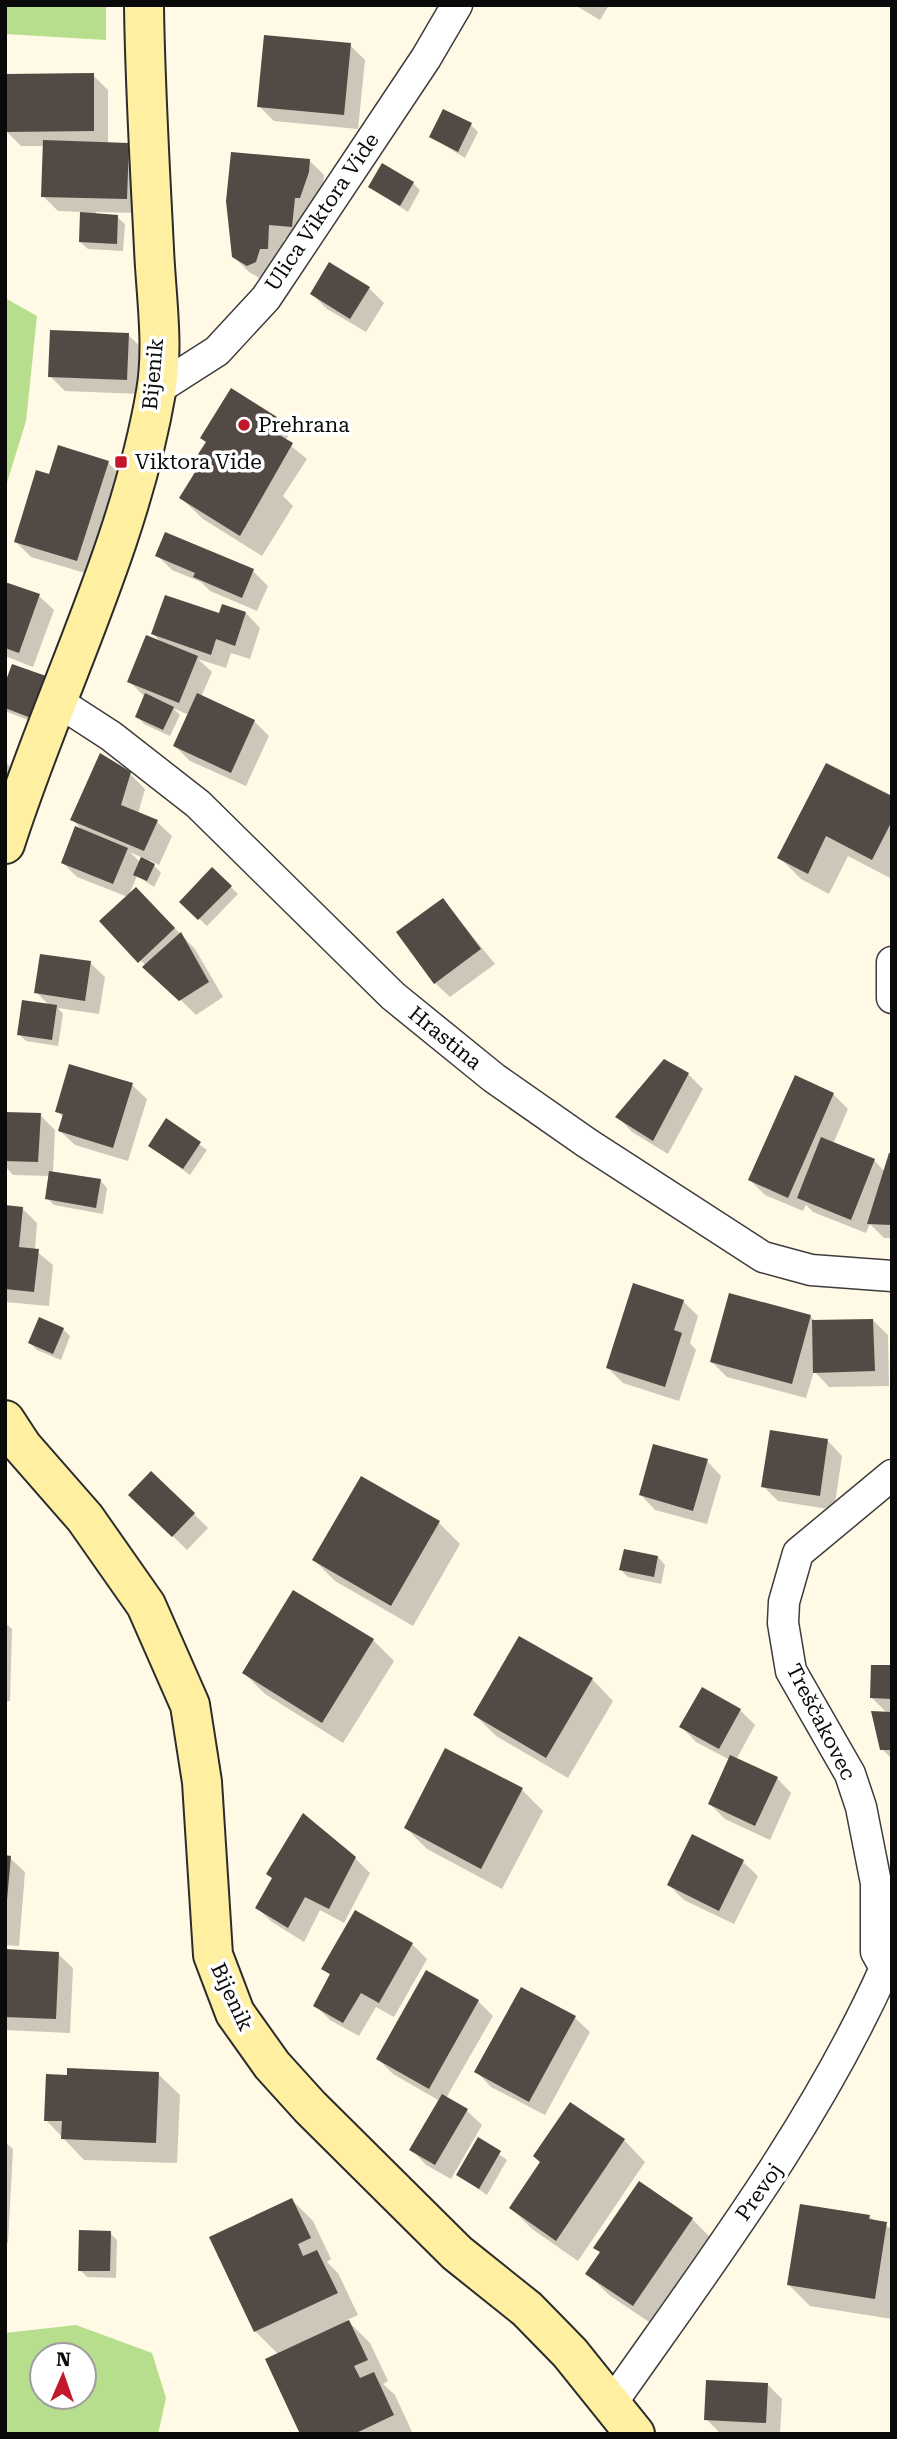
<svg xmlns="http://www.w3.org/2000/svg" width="897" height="2439" viewBox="0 0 897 2439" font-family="'Roboto Serif',serif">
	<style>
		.forest { fill: #b6de8c; fill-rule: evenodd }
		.shadow { fill: #0003; fill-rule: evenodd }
		.building { fill: #534a45 }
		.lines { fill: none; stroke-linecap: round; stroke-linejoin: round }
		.minor-casing { stroke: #3d3d3d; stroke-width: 33 }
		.secondary-casing { stroke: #2c2c2c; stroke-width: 42 }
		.minor { stroke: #fff; stroke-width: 30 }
		.secondary { stroke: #ffefa1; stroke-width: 38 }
		.poi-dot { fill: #c3182b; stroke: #fff; stroke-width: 2.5 }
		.labels { text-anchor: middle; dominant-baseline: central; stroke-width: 7; stroke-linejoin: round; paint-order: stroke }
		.street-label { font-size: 21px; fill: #0a0a0a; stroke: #fff }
		.poi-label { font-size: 21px; fill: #0a0a0a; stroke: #fff; text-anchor: start }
	</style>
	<rect width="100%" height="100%" fill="#fff9e6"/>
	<path class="forest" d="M5,5h101v35l-101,-6z
		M5,298l32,18 -11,105 -21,68z
		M76,2325l76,28 14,45 -8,36h-153v-101zM42,2355h42v42h-42z"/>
	<path class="shadow" d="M575,5h34l-9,15z
		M350,45l15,15 -7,69 -84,-8 -15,-15z
		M93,75l15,15v54l20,1 15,14 -2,54 -45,-1v3l21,2 8,7 -2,27 -35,-2 -8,-7 2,-30 -24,-1 -15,-15 1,-50h-23l-15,-15z
		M471,125l7,7 -13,26 -34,-21z
		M309,160l15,15 -1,12 -17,54 -22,-2 -2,24 -19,17 -14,-8 -15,-15z
		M413,183l7,7 -12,22 -38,-25z
		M369,288l15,15 -18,29 -39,-23 -15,-15z
		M128,335l15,14 -2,45 -76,-3 -15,-15z
		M276,418l14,15 -5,8 22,18 -24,37 10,10 -31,50 -59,-37 -22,-21z
		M108,463l15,14 -31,98 -61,-18 -15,-15 34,-65z
		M157,555l96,16 15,15 -11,25 -47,-20 -9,-9 -29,-12z
		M5,583l34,13 15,14 -21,57 -28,-11z
		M246,613l14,15 -10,31 -19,-6 -5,15 -28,-9 14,13 -11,25 53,24 15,15 -23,50 -56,-25 -15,-15 14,-31 -16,-7 7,7 -10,21 -26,-12 -7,-8 7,-20 -15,-15 34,-37 -10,-10 67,-19z
		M45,678l7,7 -14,39 -33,-13v-23z
		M5,762l8,8 -8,27z
		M130,774l15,15 -7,25 19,8 15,14 -13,29 -10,-5 12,13 -7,14 -17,-11 -9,21 23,7 44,45 28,48 -27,18 -94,-93 26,-25 -51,-20 -14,-14 21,-31 -12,-13zM130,852l13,6 -2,5z
		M892,798v81l-44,-23 -19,38 -28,-15 -21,-21z
		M212,869l26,25 -31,32 -26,-24z
		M443,900l52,64 -45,33 -15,-14z
		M90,963l15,14 -6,37 -41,-6 5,6 -5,32 -32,-5 -7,-7 30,-29 -13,-13z
		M688,1074l15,15 -35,65 -36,-22 -14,-15z
		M132,1085l15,14 -19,62 -53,-16 -15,-14 4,-13 -7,-7z
		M833,1094l15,15 -15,35 41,16 11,12 7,-17v83h-8l-14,-14 -4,9 -53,-21 -7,-7 -3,6 -38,-16 -15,-15z
		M5,1114l35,1 15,15 -2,43 47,7 7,8 -4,26 -49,-9 -7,-7 3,-22 -37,-1 -8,-9z
		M167,1121l40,29 -17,25 -40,-29z
		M5,1207l18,2 14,14 -2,27 18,15 -4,41 -44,-4z
		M683,1301l15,15 -8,27 6,7 -17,51 -56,-18 -15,-15z
		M810,1316l5,5 58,-1 15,15 1,51 -60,1 -15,-16 -8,27 -79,-21 -15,-15z
		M63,1329l7,7 -9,24 -24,-10 -7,-7z
		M828,1441l14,15 -8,54 -56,-9 -15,-15z
		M707,1461l14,15 -14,48 -52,-14 -14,-15z
		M362,1478l77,45 21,21 -47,82 -78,-45 -21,-21z
		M131,1495l63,19 14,14 -21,22z
		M658,1557l7,8 -4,19 -33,-7 -7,-7z
		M5,1623l7,6 -2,72h-5z
		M373,1640l21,21 -51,82 -78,-49 -21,-21z
		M892,1667v92l-10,-10 6,-35 -16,-16z
		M592,1679l21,22 -45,77 -72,-42 -21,-21z
		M703,1689l37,21 15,15 -19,35 41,18 14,15 -21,47 -45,-21 -15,-15 20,-44 -34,-18 -14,-15z
		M522,1790l21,21 -41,78 -75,-40 -21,-21z
		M693,1836l50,26 15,14 -24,48 -50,-24 -15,-15z
		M5,1857l5,1 15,14 -6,74 -14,-1z
		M355,1858l15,15 -26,50 -24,-13 -16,32 -32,-20 -15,-14z
		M412,1944l15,15 -33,58 -18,-10 -17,29 -29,-16 -15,-15 16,-29 -8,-8z
		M5,1951l53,3 15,14 -3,65 -65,-3z
		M478,2001l15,15 -47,82 21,13 15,14 -31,54 -25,-14 -14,-15 28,-49 -47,-27 -15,-15z
		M575,2018l15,14 -45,83 -54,-28 -14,-15z
		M158,2074l22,21 -3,68 -93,-3 -38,-40z
		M478,2140l29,20 -20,35 -29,-20z
		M624,2140l21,22 -67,99 -46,-32 -21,-21z
		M5,2142l8,7 -5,94h-3z
		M292,2200l21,21 18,38 -4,3 11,11 20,42 -11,5 23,23 18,38 -5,3 12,11 18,39h-111l-23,-79 -24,-24z
		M869,2217l23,12v90l-82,-13 -21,-21z
		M692,2219l21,21 -58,86 -46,-31 -21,-21z
		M110,2233l7,7 -1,38 -29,-1 -7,-7z
		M767,2384l15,15 -2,35h-59l-15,-15z"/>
	<path class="building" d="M264,35l87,8 -7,72 -87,-8z
		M94,73v58l-89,1v-58z
		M443,109l29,14 -14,29 -29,-15z
		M43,140l86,3 -2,56 -86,-2z
		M231,152l79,7 -1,13 -9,26h-5l-3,29 -23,-2 -1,24h-8l-4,13 -9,4 -15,-9 -6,-56z
		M382,163l32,19 -14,24 -32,-19z
		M80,212l38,3 -1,29 -38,-2z
		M329,262l41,25 -20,32 -40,-25z
		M50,330l79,3 -2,47 -79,-3z
		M231,388l46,29 -8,12 24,14 -53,93 -61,-38 18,-29 -6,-4 15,-23 -6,-4z
		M58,445l51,16 -32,100 -63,-19 22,-72 13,4z
		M165,532l89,37 -12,29 -49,-21 2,-4 -40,-17z
		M5,582l35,12 -21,59 -14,-5z
		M165,595l54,18 3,-9 24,8 -11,34 -19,-7 -5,16 -60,-21z
		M146,635l52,21 -19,47 -52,-21z
		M12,664l34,12 -15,42 -26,-10v-25z
		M145,693l29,14 -11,23 -28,-13z
		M197,693l58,27 -24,53 -58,-27z
		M100,753l31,19 -10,33 37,15 -14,31 -74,-31z
		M826,763l66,33v25l-20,39 -46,-24 -18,38 -31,-16z
		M75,826l53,22 -15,36 -52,-21z
		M141,857l14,7 -8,17 -14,-6z
		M212,867l20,19 -34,34 -19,-18z
		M136,887l39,41 -37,35 -39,-42z
		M443,898l38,51 -47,35 -38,-52z
		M181,932l28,50 -30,19 -37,-34z
		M40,954l51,7 -6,40 -51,-8z
		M22,1000l35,5 -5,35 -35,-5z
		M664,1059l25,14 -36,68 -38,-24z
		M69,1064l64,19 -20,65 -55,-17 5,-17 -8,-2z
		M795,1075l39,18 -46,105 -40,-18z
		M5,1112l36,1 -3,49 -33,-1z
		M166,1118l35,24 -18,27 -35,-23z
		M821,1137l54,22 -24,61 -54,-22z
		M889,1153h3v72l-25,-1z
		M49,1171l52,8 -5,29 -51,-9z
		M5,1205l18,2 -4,40 20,2 -5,43 -29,-3z
		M633,1283l51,17 -10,30 8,3 -17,54 -59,-19z
		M729,1293l82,22 -19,69 -82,-22z
		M39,1317l25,11 -11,26 -25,-11z
		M873,1319l2,52 -62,2 -1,-53z
		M770,1430l58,9 -8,57 -59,-9z
		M653,1444l55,15 -15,52 -54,-16z
		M151,1471l44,42 -23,24 -44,-42z
		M361,1476l79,45 -49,85 -79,-46z
		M624,1549l34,7 -4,21 -35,-7z
		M293,1590l81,49 -52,84 -80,-50z
		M519,1636l74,42 -47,80 -73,-43z
		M871,1665h21v34l-22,-1z
		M702,1687l39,22 -22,40 -40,-22z
		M871,1711l21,1v38h-12z
		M445,1748l78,40 -42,81 -77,-41z
		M730,1755l48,22 -23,49 -47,-22z
		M303,1813l53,44 -27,52 -24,-12 -17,31 -33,-20 17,-30 -6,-4z
		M692,1834l52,26 -25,51 -52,-26z
		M5,1855l6,1 -4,44h-2z
		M355,1910l58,33 -34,60 -18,-10 -18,30 -30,-17 17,-32 -9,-5z
		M5,1949l54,3 -3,67 -51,-2z
		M426,1970l53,30 -50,89 -53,-30z
		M521,1987l55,29 -47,86 -55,-30z
		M67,2068l92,4 -3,71 -95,-4 1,-18h-18l2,-47 21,1z
		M442,2094l26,15 -33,56 -26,-15z
		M570,2102l55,37 -69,102 -47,-33 31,-46 -7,-6z
		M478,2137l23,14 -22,38 -23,-14z
		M639,2181l54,37 -60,88 -48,-32 15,-22 -7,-4z
		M292,2198l19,40 -13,6 5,12 14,-6 21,43 -84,39 -45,-95z
		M800,2204l70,11 -1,4 18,3 -12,77 -88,-14z
		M79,2230l32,1 -1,40h-32z
		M349,2320l19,40 -14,6 6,12 14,-6 20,43 -40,19h-54l-35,-75z
		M706,2380l62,3 -2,40 -62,-3z"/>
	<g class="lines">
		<g class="minor-casing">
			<path id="minor" d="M156,390l61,-39 49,-53 160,-240 31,-53
				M57,701l54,35 87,68 195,192 101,82 93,65 176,114 48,13 81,6
				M892,962v36
				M885,1968l-9,-16v-69l-15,-76 -11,-33 -59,-103 -8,-48 1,-21 14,-49 94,-78
				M612,2403c98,-140 203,-278 273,-435l7,-1"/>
		</g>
		<g class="secondary-casing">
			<path id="secondary" d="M5,844c48,-150 124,-295 151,-452 8,-46 0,-97 -2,-143 -4,-81 -9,-163 -10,-244
				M5,1420l17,26 63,72 61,87 44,100 12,77 11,173 22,58 37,52 38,42 147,146 70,56 43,44 65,81"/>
		</g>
		<use href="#minor" class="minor"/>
		<use href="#secondary" class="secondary"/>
	</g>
	<g class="poi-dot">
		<circle cx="244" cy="425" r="7"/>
		<rect x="114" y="455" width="14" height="14" rx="3.5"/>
	</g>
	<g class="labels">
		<g class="street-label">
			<text transform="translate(322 212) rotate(-56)">Ulica Viktora Vide</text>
			<text transform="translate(153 374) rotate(-85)">Bijenik</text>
			<text transform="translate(445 1038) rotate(39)">Hrastina</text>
			<text transform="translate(821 1722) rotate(63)">Treščakovec</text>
			<text transform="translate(232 1997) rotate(65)">Bijenik</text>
			<text transform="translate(759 2192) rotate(-55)">Prevoj</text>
		</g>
		<g class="poi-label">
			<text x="258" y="425">Prehrana</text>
			<text x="135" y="462">Viktora Vide</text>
		</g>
	</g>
	<rect width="897" height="2439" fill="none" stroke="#0a0a0a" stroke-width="14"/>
	<g transform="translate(63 2376) rotate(2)"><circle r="33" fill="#ffffff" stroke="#9d9d9d" stroke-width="2"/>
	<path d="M0-5L12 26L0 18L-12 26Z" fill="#c3182b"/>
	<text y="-10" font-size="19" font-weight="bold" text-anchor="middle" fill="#0a0a0a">N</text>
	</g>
</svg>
